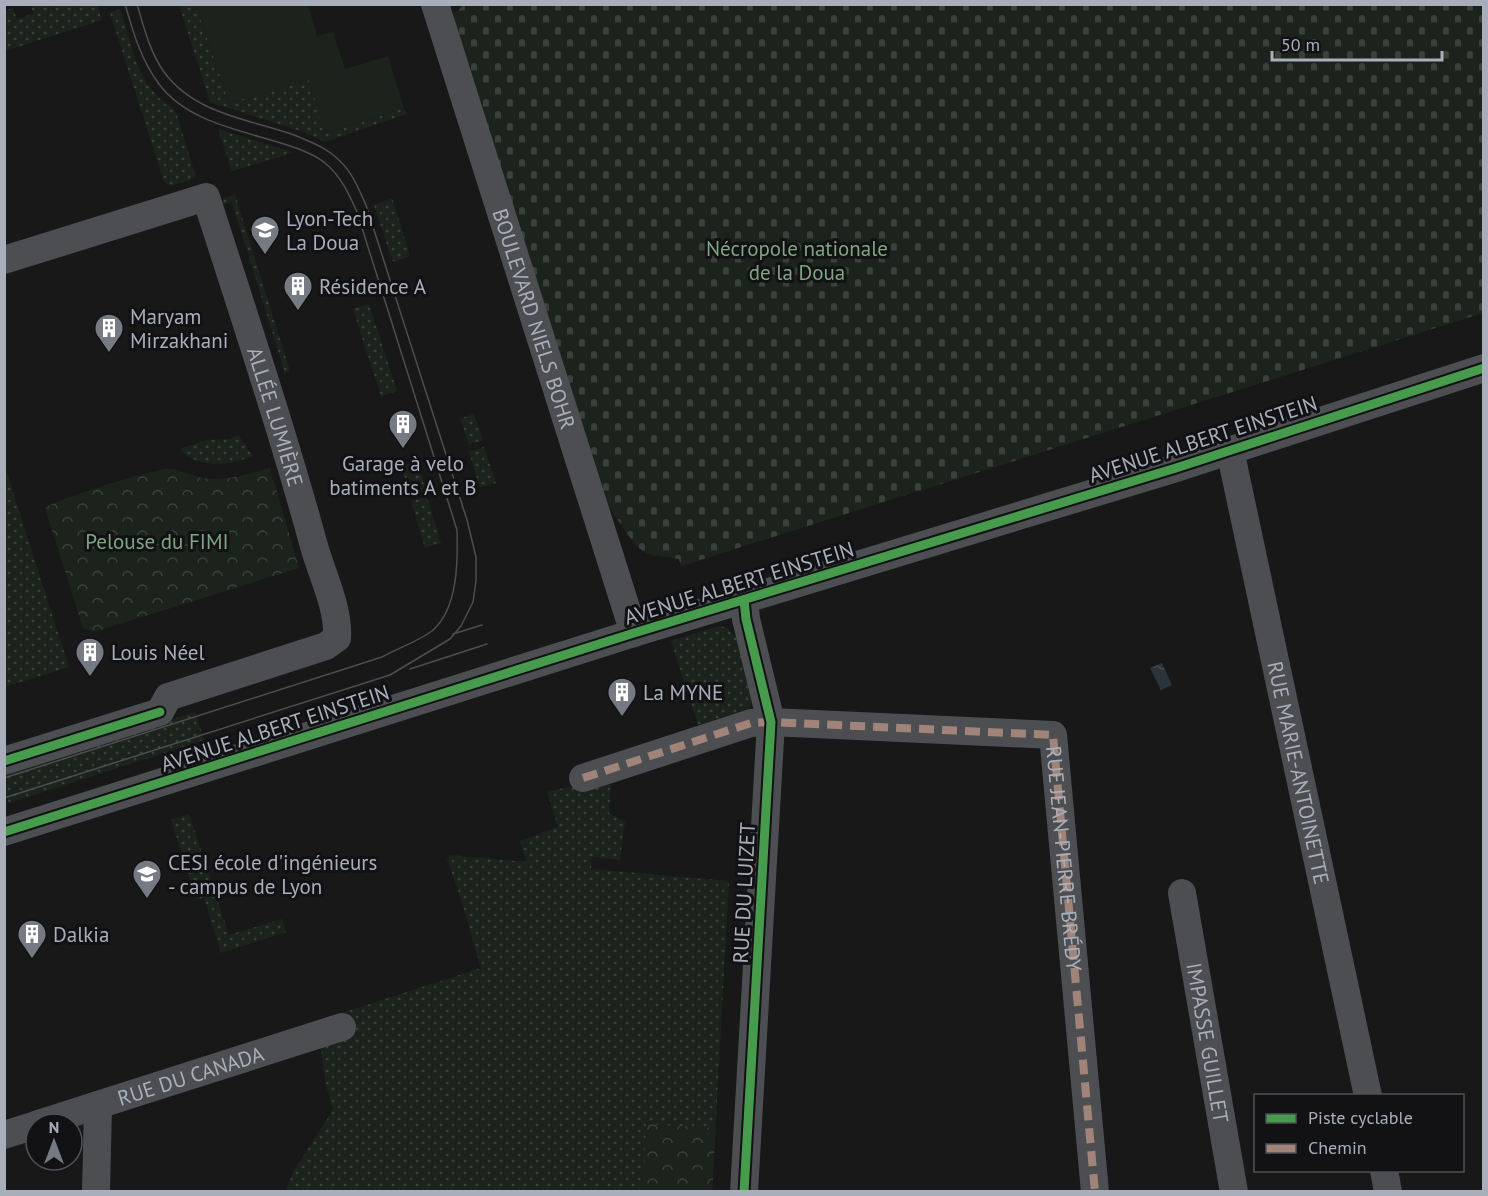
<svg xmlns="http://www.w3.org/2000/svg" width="1488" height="1196" viewBox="0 0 1488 1196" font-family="'PT Sans',sans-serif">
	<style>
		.grass { fill: url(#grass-dots) }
		.forest { fill: url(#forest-crowns) }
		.cemetery { fill: url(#cemetery-stones) }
		.garden { fill: #1c231d }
		.water { fill: url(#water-ripples) }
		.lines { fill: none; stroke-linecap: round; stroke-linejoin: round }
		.minor { stroke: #4c4e52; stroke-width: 28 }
		.tram { stroke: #4c4e51; stroke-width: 1.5 }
		.quiet { stroke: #a18479; stroke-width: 8; stroke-dasharray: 15 8; stroke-linecap: butt }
		.cycleway-casing { stroke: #121215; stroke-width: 13 }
		.cycleway { stroke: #469c4c; stroke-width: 9 }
		.labels { text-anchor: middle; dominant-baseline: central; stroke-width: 6; stroke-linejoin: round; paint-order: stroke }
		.poi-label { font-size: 21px; fill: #a9afba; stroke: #121215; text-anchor: start }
		.park-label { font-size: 21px; fill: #80a581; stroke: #121215 }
		.street-label { font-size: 21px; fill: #a9afba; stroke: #121215 }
	</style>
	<defs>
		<pattern id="grass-dots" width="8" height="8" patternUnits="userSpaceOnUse" patternTransform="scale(1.5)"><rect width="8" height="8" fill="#1c231d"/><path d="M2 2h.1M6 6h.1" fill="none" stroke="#3a403c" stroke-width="1.8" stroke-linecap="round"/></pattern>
		<pattern id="forest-crowns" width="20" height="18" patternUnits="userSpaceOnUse" patternTransform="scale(1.5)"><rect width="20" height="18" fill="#1c231d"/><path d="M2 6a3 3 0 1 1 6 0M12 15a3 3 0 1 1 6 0" fill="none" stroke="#3a403c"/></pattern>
		<pattern id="cemetery-stones" width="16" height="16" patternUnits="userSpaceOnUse" patternTransform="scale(1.5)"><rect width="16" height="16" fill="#1c231d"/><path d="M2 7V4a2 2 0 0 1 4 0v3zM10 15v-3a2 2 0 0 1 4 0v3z" fill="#3a403c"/></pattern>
		<pattern id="water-ripples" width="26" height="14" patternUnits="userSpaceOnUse" patternTransform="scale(1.5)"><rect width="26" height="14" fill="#2b343b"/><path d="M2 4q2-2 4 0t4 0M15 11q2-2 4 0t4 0" fill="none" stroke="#474f55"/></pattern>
	</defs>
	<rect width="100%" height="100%" fill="#181819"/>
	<path class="grass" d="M64,4l33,1 5,15 -97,31v-40l8,-3 4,12 16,-7 -2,-8h27l1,1z
		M179,5h17l33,98 80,-23 17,53 78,-25 3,6 -82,28 -21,-10 -94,-30z
		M120,9l17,55 10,20 12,14 17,14 20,66 -25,8 -7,-4 -54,-169z
		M218,129l74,23v1l-60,18z
		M235,195l55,176 -5,2 -53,-171 -15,5c2,-9 10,-10 18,-12z
		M392,198l17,54v4l-14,6 -3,-2 -18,-55z
		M369,304l28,87 -16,5 -28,-87z
		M474,414l9,26 -14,5 -9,-26z
		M238,435l15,21c-22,9 -57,14 -73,-7l27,-9 22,-1z
		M484,447l12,36 -16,5 -11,-36z
		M416,461l10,29 -15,5 -10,-29z
		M5,467l64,200 -64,20h-1z
		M427,497l14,46 -16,5 -14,-47z
		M719,626l9,2 10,12 15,47 -3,21 -52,17 -27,-84z
		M195,712l9,28 -195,63 -4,-13 -1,-17z
		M611,777l-2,36 16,9 -5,38 -28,-3 -1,12 138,12 -17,310 -427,1 10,-23 38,-59 -7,-25 -9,-64 164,-53 -23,-78 -11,-30 3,-5 77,7 -7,-21 38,-14 -11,-35z
		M189,814l40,121 53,-16 4,13 -65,21 -17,-55 -7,2 -26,-80z"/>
	<path class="forest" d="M270,468l29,100 -205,64 -11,-4 -38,-120c9,-8 109,-39 122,-39 12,0 23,6 35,9 24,4 45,-4 68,-10z
		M646,1124l70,4 -4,63h-69z"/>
	<path class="cemetery" d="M465,4l1018,1v308l-802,253 -2,-7 -32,-5 -12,-9 -34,-50 -150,-479z"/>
	<path class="garden" d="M196,5h112l9,31 16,-4 12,37 43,-13 16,52 -79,25 -16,-53 -80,23z"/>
	<path class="water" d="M1162,663l10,22 -11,5 -11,-22z"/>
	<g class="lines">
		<g class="minor">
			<path id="s1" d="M435,4l199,629"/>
			<path id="s2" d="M4,260l202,-63c37,116 76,232 108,349 8,29 25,62 23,92l-11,8 -158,51 -8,15 -156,49"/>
			<path id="s3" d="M1230,450l138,646"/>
			<path d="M744,600l2,19 25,103 -27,470"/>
			<path id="s4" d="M583,778l168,-55 20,-1 282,13 42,457"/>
			<path d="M4,832l630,-199 542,-165 308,-100"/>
			<path id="s5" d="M1182,893l52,299"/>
			<path id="s6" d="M38,1124l304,-97"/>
			<path d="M4,1135l32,-10"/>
			<path d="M1384,1170l4,22"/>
			<path d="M96,1192l2,-87"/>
		</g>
		<path class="tram" d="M453,634l29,-9
			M410,669l77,-25
			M4,778l378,-121c16,-9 35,-15 50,-26 26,-22 26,-70 25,-101l-100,-318c-8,-18 -16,-36 -32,-49 -11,-9 -28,-15 -41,-19 -43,-14 -97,-22 -125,-60 -18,-24 -26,-52 -34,-80
			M4,798l386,-123 60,-36 11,-13 12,-24 3,-21v-24l-9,-37 -101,-315c-7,-15 -13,-31 -25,-43 -13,-14 -30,-20 -47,-27 -46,-16 -99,-21 -130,-63 -14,-20 -20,-44 -27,-68"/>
		<path class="quiet" d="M583,778l168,-55 20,-1 282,13 42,457"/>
		<g class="cycleway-casing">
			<path id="cycleway" d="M744,600l2,19 25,103 -27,470
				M4,761l156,-49
				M4,832l630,-199 542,-165 308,-100"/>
		</g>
		<use href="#cycleway" class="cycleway"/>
	</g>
	<defs>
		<g id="university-pin" transform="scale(1.5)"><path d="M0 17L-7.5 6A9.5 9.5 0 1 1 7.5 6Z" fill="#767a82" stroke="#121215"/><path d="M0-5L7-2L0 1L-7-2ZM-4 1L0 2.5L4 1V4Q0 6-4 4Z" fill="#fff"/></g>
		<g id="building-pin" transform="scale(1.5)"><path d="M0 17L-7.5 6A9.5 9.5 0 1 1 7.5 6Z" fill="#767a82" stroke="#121215"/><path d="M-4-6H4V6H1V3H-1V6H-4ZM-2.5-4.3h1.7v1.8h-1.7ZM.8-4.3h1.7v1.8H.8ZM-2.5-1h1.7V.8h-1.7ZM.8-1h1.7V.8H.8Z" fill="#fff"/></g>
	</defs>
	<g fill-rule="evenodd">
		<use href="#university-pin" x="265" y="230"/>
		<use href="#building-pin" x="298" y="286"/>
		<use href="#building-pin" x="109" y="328"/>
		<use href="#building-pin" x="403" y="424"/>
		<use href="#building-pin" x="90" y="652"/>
		<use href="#building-pin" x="622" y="692"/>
		<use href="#university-pin" x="147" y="874"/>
		<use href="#building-pin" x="32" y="934"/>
	</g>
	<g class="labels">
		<g class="poi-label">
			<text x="286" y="218">Lyon-Tech<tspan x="286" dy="24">La Doua</tspan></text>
			<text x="319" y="286">Résidence A</text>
			<text x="130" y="316">Maryam<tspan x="130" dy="24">Mirzakhani</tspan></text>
			<text x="403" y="463" text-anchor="middle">Garage à velo<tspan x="403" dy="24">batiments A et B</tspan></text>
			<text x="111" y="652">Louis Néel</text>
			<text x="643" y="692">La MYNE</text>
			<text x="168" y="862">CESI école d'ingénieurs<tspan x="168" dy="24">- campus de Lyon</tspan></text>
			<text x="53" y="934">Dalkia</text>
		</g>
		<g class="park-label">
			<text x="797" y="248">Nécropole nationale<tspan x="797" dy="24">de la Doua</tspan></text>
			<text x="157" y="541">Pelouse du FIMI</text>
		</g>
		<g class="street-label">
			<text stroke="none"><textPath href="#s1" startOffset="330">BOULEVARD NIELS BOHR</textPath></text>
			<text stroke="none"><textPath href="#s2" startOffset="442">ALLÉE LUMIÈRE</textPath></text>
			<text transform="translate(1203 439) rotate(-18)">AVENUE ALBERT EINSTEIN</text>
			<text transform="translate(739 583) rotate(-17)">AVENUE ALBERT EINSTEIN</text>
			<text transform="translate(275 728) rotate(-18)">AVENUE ALBERT EINSTEIN</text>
			<text stroke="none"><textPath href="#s3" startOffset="330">RUE MARIE-ANTOINETTE</textPath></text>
			<text stroke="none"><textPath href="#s4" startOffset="603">RUE JEAN-PIERRE BRÉDY</textPath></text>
			<text transform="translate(744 893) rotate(-87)">RUE DU LUIZET</text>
			<text stroke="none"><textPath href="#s5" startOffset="152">IMPASSE GUILLET</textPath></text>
			<text stroke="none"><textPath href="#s6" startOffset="160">RUE DU CANADA</textPath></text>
		</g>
	</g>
	<rect width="1488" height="1196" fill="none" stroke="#a9afba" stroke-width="12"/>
	<rect x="1254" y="1094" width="210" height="78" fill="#121215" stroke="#4e5157" stroke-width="1.5"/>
	<rect x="1266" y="1114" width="30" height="9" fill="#469c4c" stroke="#4e5157" stroke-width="1.5"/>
	<text x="1308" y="1124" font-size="18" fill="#a9afba">Piste cyclable</text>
	<rect x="1266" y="1144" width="30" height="9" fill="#a18479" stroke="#4e5157" stroke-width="1.5"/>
	<text x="1308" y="1154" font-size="18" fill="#a9afba">Chemin</text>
	<g transform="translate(54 1142)"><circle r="28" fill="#121215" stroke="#4e5157" stroke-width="1.5"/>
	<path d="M0-4.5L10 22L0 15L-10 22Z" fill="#767a82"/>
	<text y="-9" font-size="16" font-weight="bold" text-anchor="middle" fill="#a9afba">N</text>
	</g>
	<path d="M1272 51v9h170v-9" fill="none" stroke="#a9afba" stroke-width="3"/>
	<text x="1281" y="51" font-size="18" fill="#a9afba" stroke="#121215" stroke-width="4.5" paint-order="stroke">50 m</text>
</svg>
